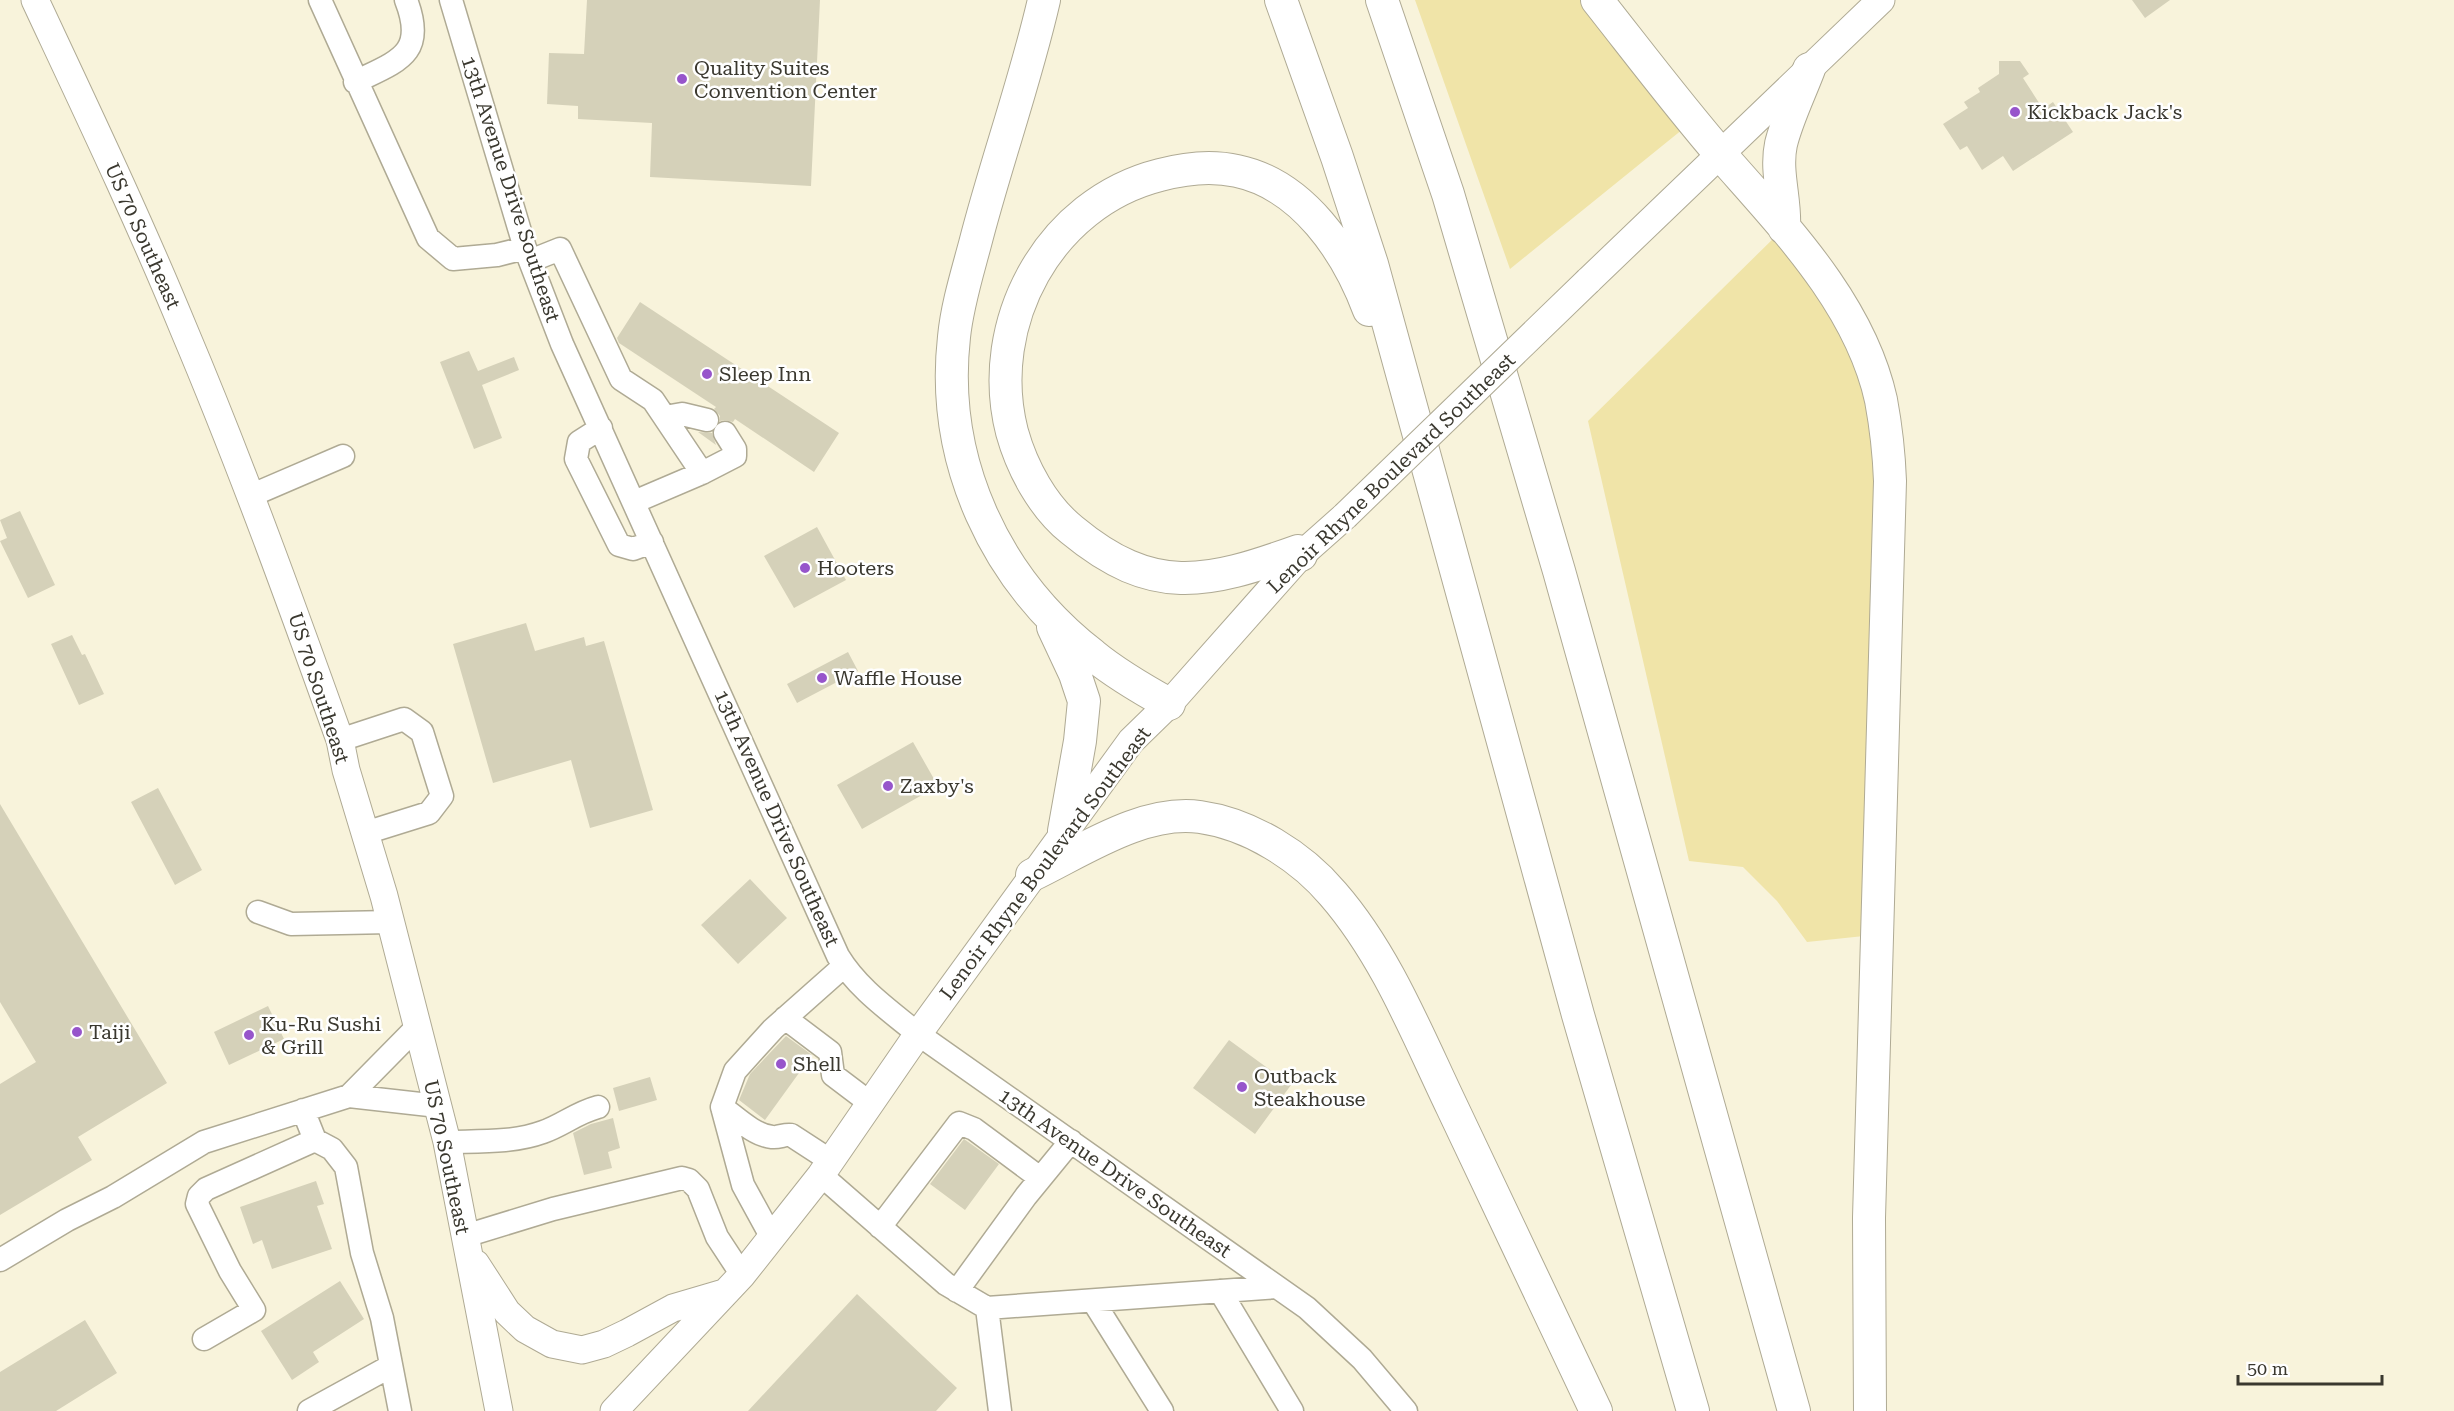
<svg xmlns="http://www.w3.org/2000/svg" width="2454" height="1411" viewBox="0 0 2454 1411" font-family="'Roboto Serif',serif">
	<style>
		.green { fill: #f0e4a8 }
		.building { fill: #d5d1b9 }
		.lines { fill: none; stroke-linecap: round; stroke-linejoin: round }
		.minor-casing { stroke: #afaa94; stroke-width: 25 }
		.major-casing { stroke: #afaa94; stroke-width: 29 }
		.highway-casing { stroke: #afaa94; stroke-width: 34 }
		.minor { stroke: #fff; stroke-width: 22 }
		.major { stroke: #fff; stroke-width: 27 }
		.highway { stroke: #fff; stroke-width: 32 }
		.major-bridge-casing { stroke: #afaa94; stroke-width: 29; stroke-linecap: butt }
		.major-bridge { stroke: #fff; stroke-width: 27 }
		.poi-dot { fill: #9755cb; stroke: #fff; stroke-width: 2 }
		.labels { text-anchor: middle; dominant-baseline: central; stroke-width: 5; stroke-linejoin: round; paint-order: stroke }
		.poi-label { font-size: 20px; fill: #3a382f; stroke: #fff; text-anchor: start }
		.street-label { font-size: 20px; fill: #3a382f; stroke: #fff }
	</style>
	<rect width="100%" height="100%" fill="#f8f3db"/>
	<path class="green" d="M1415,0h175l93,129 -173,140z
		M1784,228l80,123 26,130 -26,455 -57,6 -30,-41 -34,-34 -54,-6 -101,-440z"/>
	<path class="building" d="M587,0h233l-9,186 -161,-9 2,-54 -74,-4v-13l-31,-2 2,-51 35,1z
		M2132,0h38l-25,18z
		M1999,61h21l9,13 -6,4 20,31 10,-7 20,30 -60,39 -10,-15 -21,14 -15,-24 -7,4 -17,-26 25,-16 -4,-6 16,-10 -2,-4 21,-14z
		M640,302l199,131 -25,39 -79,-53 -2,3 -8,-2 -5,1v-5l-6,-7 2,-2 -97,-64 -2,-5z
		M469,351l9,20 36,-14 5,13 -37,15 20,53 -28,11 -34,-87z
		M698,432l14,1 4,12z
		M20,511l35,74 -27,13 -28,-57 7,-3 -7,-18z
		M817,527l29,53 -52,28 -30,-52z
		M526,623l9,28 49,-14 2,9 18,-5 49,169 -63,18 -19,-68 -78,23 -40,-139z
		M72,635l10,20 3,-1 19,40 -25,11 -28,-61z
		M848,652l10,19 -61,32 -10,-19z
		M913,742l25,44 -76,43 -25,-44z
		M158,788l44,82 -27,15 -44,-83z
		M0,804l167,279 -89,54 14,23 -92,55v-131l36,-22 -36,-60z
		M750,879l37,39 -49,46 -37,-39z
		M268,1006l16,33 -55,26 -15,-33z
		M786,1036l26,19 -47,65 -26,-20 11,-26z
		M1229,1040l62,45 -36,49 -62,-46z
		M650,1077l7,23 -38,11 -6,-23z
		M613,1118l7,30 -12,4 4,16 -28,7 -11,-42 18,-9z
		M964,1139l35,25 -34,46 -35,-26z
		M316,1181l8,23 -7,2 15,43 -60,20 -10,-29 -9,4 -13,-37z
		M340,1281l24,38 -51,33 6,10 -27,18 -31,-49z
		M857,1294l100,94 -21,23h-188z
		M85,1320l32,53 -61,38h-56v-39z"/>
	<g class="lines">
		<g class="minor-casing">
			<path id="minor" d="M320,0l108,238 25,21 44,-4 28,-7
				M451,0l74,248 37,96 276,612c20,33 51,54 80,78l389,274 55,51 44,52
				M355,82c43,-21 72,-28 51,-82
				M530,261l30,-12 61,130 32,21 49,73 -68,29
				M665,417l17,-3 25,6
				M601,428l-22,14 -3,17 43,86 14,4 19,-7
				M702,473l33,-17v-7l-10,-16
				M250,496l93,-40
				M340,740l64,-21 18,13 20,64 -13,17 -64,20
				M258,912l33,12 100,-2
				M785,1018l45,34 3,23 37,28
				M349,1096l68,-69
				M722,1107c15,11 32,28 50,30 7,1 12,-3 19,-2l40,26
				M315,1140l17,9 14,18 16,86 20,65 18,93
				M447,1142c32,-1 66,1 96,-10 20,-7 33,-19 55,-25
				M821,1175l125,109 41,24 290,-21
				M880,1227l79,-104 15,6 66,49
				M465,1236l88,-27 129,-31 7,2 9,9 19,48 25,38
				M772,1238l-29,-53 -21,-78 13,-36 38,-42 71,-63
				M0,1260l67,-40 46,-23 91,-55 145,-46 89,10
				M957,1291l69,-95 45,-55
				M1220,1291l72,120
				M1093,1301l69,110
				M987,1308l13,103
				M204,1339l50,-29 -24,-39 -33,-67 2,-8 7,-7 109,-49 -12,-30
				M309,1411l82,-45"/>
		</g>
		<g class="major-casing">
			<path id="major" d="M35,0c51,109 103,218 149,330 57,135 107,273 156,410l6,30 38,126 63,246 52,269
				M1588,281l293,-281
				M476,1264l31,48 18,17 27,15 30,6 22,-6 23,-11 46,-25 51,-15
				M614,1411l128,-136 79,-100 97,-141 213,-293 38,-37 132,-149 44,-39"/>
		</g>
		<g class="highway-casing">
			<path id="highway" d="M1044,0c-19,83 -48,162 -69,244 -8,30 -18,62 -21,93 -14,124 41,242 139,318 23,19 49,34 76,49
				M1281,0l56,157 35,107 206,751 115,396
				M1382,0l66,194 111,377 235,840
				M1597,0c41,52 81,105 125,156 62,71 138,148 159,244 5,27 8,54 9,81l-21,737 1,193
				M1784,228c2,-28 -9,-56 -3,-84 6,-25 19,-51 28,-75
				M1301,555l-3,-4c-92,33 -145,46 -226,-21 -29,-23 -50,-62 -60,-98 -28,-109 37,-229 148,-257 26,-7 51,-10 77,-4 66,14 110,80 132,139
				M1053,627l22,47 9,27 -4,40 -16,90
				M1032,875c50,-24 111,-66 168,-58 50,7 101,39 133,77 53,61 84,140 119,213 48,101 96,203 144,304"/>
		</g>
		<use href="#minor" class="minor"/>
		<use href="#major" class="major"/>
		<use href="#highway" class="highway"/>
		<g class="major-bridge-casing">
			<path id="major-bridge" d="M1345,516l243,-235"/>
		</g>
		<use href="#major-bridge" class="major-bridge"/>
	</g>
	<g class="poi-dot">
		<circle cx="682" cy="79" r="6"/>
		<circle cx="2015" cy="112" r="6"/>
		<circle cx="707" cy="374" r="6"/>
		<circle cx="805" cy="568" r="6"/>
		<circle cx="822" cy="678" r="6"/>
		<circle cx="888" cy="786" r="6"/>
		<circle cx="77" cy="1032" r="6"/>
		<circle cx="249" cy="1035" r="6"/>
		<circle cx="781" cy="1064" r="6"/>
		<circle cx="1242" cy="1087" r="6"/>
	</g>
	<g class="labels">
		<g class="poi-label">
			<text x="694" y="68">Quality Suites<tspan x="694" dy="23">Convention Center</tspan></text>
			<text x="2027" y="112">Kickback Jack's</text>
			<text x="719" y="374">Sleep Inn</text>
			<text x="817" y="568">Hooters</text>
			<text x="834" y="678">Waffle House</text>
			<text x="900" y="786">Zaxby's</text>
			<text x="261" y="1024">Ku-Ru Sushi<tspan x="261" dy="23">&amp; Grill</tspan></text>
			<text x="89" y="1032">Taiji</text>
			<text x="793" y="1064">Shell</text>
			<text x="1254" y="1076">Outback<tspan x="1254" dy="23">Steakhouse</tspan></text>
		</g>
		<g class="street-label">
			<text transform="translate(511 189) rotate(72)">13th Avenue Drive Southeast</text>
			<text transform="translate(143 236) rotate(66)">US 70 Southeast</text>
			<text transform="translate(1391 473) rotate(-44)">Lenoir Rhyne Boulevard Southeast</text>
			<text transform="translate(319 688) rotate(72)">US 70 Southeast</text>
			<text transform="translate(777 818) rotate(66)">13th Avenue Drive Southeast</text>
			<text transform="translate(1045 863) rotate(-53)">Lenoir Rhyne Boulevard Southeast</text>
			<text transform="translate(447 1157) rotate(78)">US 70 Southeast</text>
			<text transform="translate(1115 1173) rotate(35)">13th Avenue Drive Southeast</text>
		</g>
	</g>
	<path d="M2238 1375v9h144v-9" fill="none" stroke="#3a382f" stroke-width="3"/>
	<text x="2247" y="1375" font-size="18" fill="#3a382f" stroke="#ffffff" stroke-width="4.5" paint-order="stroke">50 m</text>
</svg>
